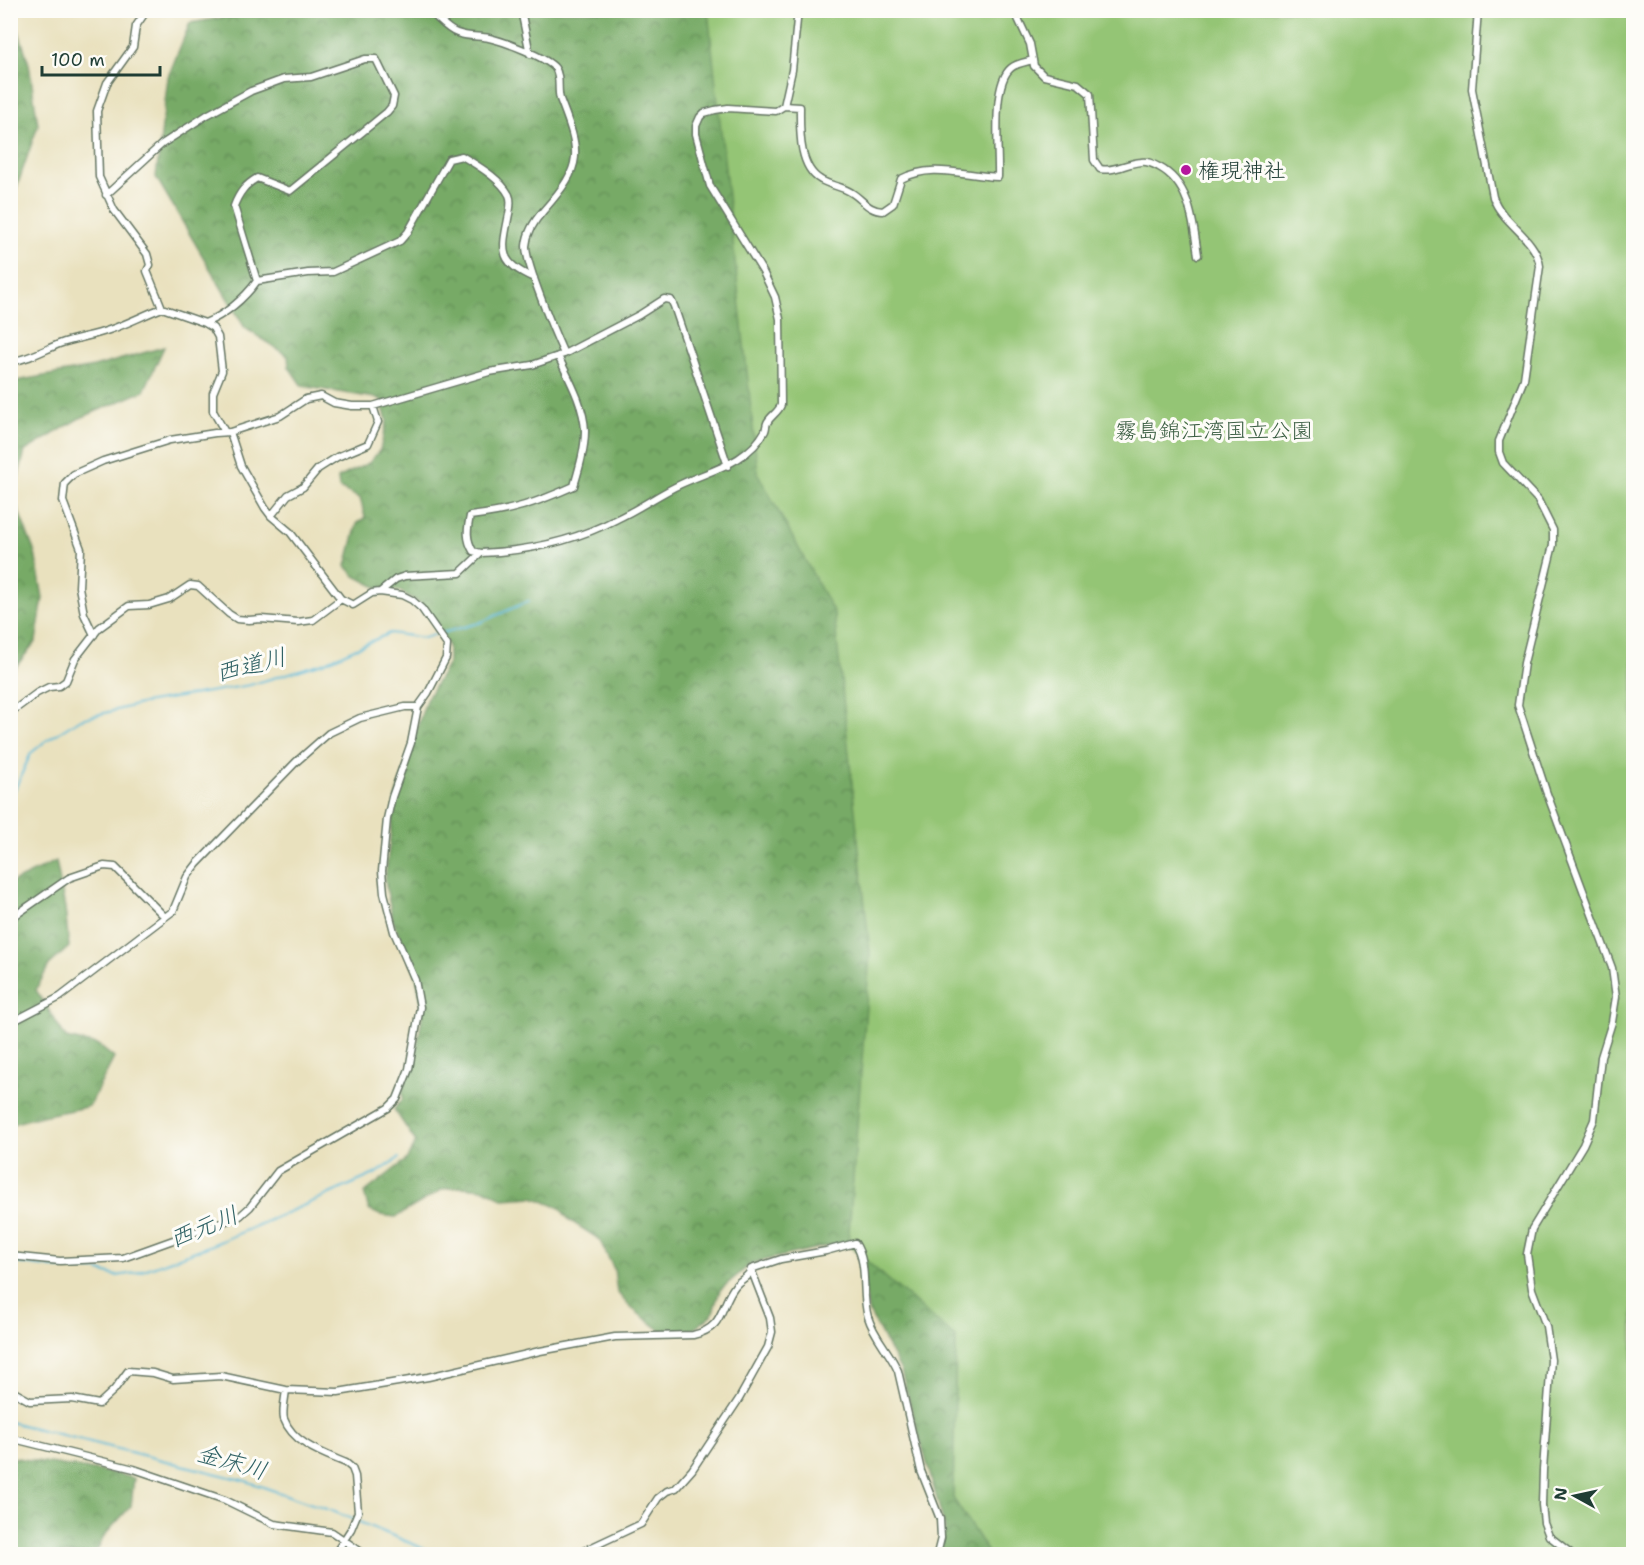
<svg xmlns="http://www.w3.org/2000/svg" width="1644" height="1565" viewBox="0 0 1644 1565" font-family="'Shantell Sans','Klee One',sans-serif">
	<style>
		.forest { fill: url(#forest-crowns); stroke: #4b744d; stroke-width: 1.5 }
		.park { fill: #94c574; stroke: #5a8154; stroke-width: 1.5 }
		.lines { fill: none; stroke-linecap: round; stroke-linejoin: round }
		.stream { stroke: #58b8d7; stroke-width: 2 }
		.minor-casing { stroke: #667664; stroke-width: 9 }
		.minor { stroke: #fff; stroke-width: 6 }
		.poi-dot { fill: #b5179e; stroke: #fdfcf7; stroke-width: 2 }
		.labels { text-anchor: middle; dominant-baseline: central; stroke-width: 6; stroke-linejoin: round; paint-order: stroke }
		.poi-label { font-size: 22px; fill: #1f3d34; stroke: #fdfcf7; text-anchor: start }
		.park-label { font-size: 22px; fill: #3c5f44; stroke: #fdfcf7 }
		.water-label { font-size: 24px; font-style: italic; fill: #306265; stroke: #fdfcf7 }
	</style>
	<defs>
		<pattern id="forest-crowns" width="20" height="18" patternUnits="userSpaceOnUse" patternTransform="scale(1.5)"><rect width="20" height="18" fill="#7a6"/><path d="M2 6a3 3 0 1 1 6 0M12 15a3 3 0 1 1 6 0" fill="none" stroke="#618c55"/></pattern>
	</defs>
	<rect width="100%" height="100%" fill="#fdfcf7"/>
	<filter id="ink" filterUnits="userSpaceOnUse"><feTurbulence type="fractalNoise" baseFrequency=".0167" numOctaves="2"/><feDisplacementMap in="SourceGraphic" scale="12" xChannelSelector="R" yChannelSelector="G"/><feConvolveMatrix kernelMatrix="1 2 1 2 8 2 1 2 1" color-interpolation-filters="sRGB"/></filter>
	<filter id="wash" filterUnits="userSpaceOnUse"><feTurbulence type="fractalNoise" baseFrequency=".008" numOctaves="4" result="noise"/><feDisplacementMap in="SourceGraphic" scale="24" xChannelSelector="R" yChannelSelector="G"/><feGaussianBlur stdDeviation="1.35" result="paint"/><feColorMatrix in="noise" values="0 0 0 0 0 0 0 0 0 0 0 0 0 0 0 0 0 1.4 0 .05"/><feComposite in="paint" operator="in"/></filter>
	<g filter="url(#wash)">
		<rect width="100%" height="100%" fill="#e9e1be"/>
		<path class="forest" d="M12,10l17,54 9,61 -27,79 -1,-193z
			M237,11h1396v1543h-693l5,-26 -44,-157 -33,-61 -11,-71 -105,24 -32,27 -8,25 -18,14 -31,3 -33,-25 -13,-15 -3,-23 -15,-30 -30,-19 -9,-12 -27,-11 -30,2 -18,-10 -24,-2 -18,2 -47,28 -16,-2 -11,-5 -5,-17 42,-33 10,-18 -22,-33 9,-10 -1,-7 13,-33 8,-48 -8,-40 -22,-50 -8,-40 10,-82 31,-99 22,-36v-18l-11,-23 -17,-20 -20,-12 -20,-2 -25,-13 -9,-10 11,-42 8,-7 -5,-19 -21,-10 -1,-10 31,-15 11,-13 7,-29 -6,-22 -79,-13 -13,-19 -1,-11 -43,-28 -89,-151 12,-100 22,-54 43,-7z
			M164,347l-20,44 -66,28 -53,32 -12,46 22,56 8,45 -7,43 -25,32v-291l83,-15z
			M56,861l9,47 4,39 -20,18 -13,25 30,48 32,7 16,13 -25,48c-26,7 -53,9 -78,19l-1,-39 5,-3 -1,-20 -4,-7 1,-173z
			M10,1457l103,16 21,5 -3,28 -27,30 -6,12 -6,6h-81z"/>
		<path class="park" d="M708,11h925v1543h-644l-36,-56 3,-160 -108,-93 22,-292 -36,-340 -76,-139z"/>
		<g class="lines">
			<path class="stream" d="M442,633l37,-10 50,-22
				M10,800l21,-47 16,-13 34,-21 63,-16 106,-18 73,-22 67,-30 34,5 12,-4
				M10,1262l44,6 43,2 19,6 20,-3 76,-28 95,-41 70,-31 22,-15
				M10,1422l236,59 89,31 102,42"/>
		</g>
	</g>
	<g filter="url(#ink)">
		<g class="lines">
			<g class="minor-casing">
				<path id="minor" d="M147,10l-11,16 -3,21 -26,36 -10,28 2,66 15,33 33,44 3,11 -3,6 15,37
					M428,10c9,7 19,20 29,23 10,4 22,3 32,5 14,3 57,19 66,30 6,8 2,21 5,31 21,54 24,66 -16,111 -10,11 -17,22 -18,36 0,19 29,88 38,108
					M521,10l9,44
					M1014,10l16,34 4,22 10,10 34,8 12,10 4,66 6,9c15,3 26,-6 41,-7 7,-1 12,2 18,5 32,17 34,56 39,88
					M1478,10l-6,79 21,108c9,27 43,40 47,69l-16,113 -25,62v11l4,11 35,37 15,30v15l-29,118 -6,42 28,86 66,177 4,29 -4,25 -11,35 -7,63 -11,25 -51,84 -5,25 5,35 14,37 5,34 -8,110 -1,35 2,18 5,13 23,18
					M784,106l8,-36 6,-60
					M106,195l56,-51 45,-29 44,-24 33,-12 27,-2 54,-18h11l18,37 -2,10 -5,6 -97,79 -33,-13c-12,7 -18,15 -23,28l23,75
					M205,323c20,-8 39,-24 52,-42l51,-8 25,-1 67,-31 8,-9 41,-73 13,-3c16,10 38,22 47,39 3,6 1,13 0,19 -7,36 -12,48 25,64
					M10,362c21,-4 30,-10 49,-18 16,-6 34,-8 50,-14 18,-6 35,-15 53,-22l43,15 8,5 5,9 4,34 -9,22v18l12,21
					M271,516l17,-21 15,-8 15,-18 19,-12 31,-13 10,-22 -5,-16
					M481,553l-8,-2c-7,-12 -6,-21 -3,-35 42,-5 66,-13 104,-30 5,-17 11,-37 11,-55 -1,-26 -16,-52 -27,-75
					M380,592l16,-13 9,-3 55,-3 21,-20c47,-2 94,-12 136,-34 22,-10 42,-25 64,-35 30,-14 67,-21 84,-53 1,-2 1,-6 2,-8 4,-8 11,-10 14,-18l-1,-86 -5,-22 -12,-25 -53,-86 -14,-52v-8l4,-9 4,-4 11,-3 13,-2 48,3 8,-5 16,1c0,22 -2,60 21,73 10,6 21,6 31,13 11,7 17,18 31,18l10,-7 8,-25c31,-17 64,-3 97,-2 1,-26 -7,-93 13,-109 6,-5 15,-6 22,-8
					M94,635l-10,-21 -5,-27 2,-38 -18,-48 2,-18 9,-9 29,-13 67,-21 45,-7 15,-1 50,-16 26,-17 15,-3 13,7 18,3h21l116,-34 43,-7 32,-11 75,-39 25,-16 7,1 3,6 54,160
					M10,713l27,-20 12,-6 10,-1 7,-5 9,-22 24,-31 30,-22 20,-1 20,-6 21,-14 8,1 31,28 8,5 12,1 12,-1 37,3 15,-2 28,-21
					M10,919l59,-41 35,-12 11,1 50,50
					M10,1023l50,-26 113,-86 14,-34 10,-13 99,-102 33,-29 31,-15 45,-11h13
					M10,1256l50,5 63,-3 117,-42 10,-9 28,-36 110,-63 9,-9 12,-30 11,-62 -5,-27 -21,-48 -10,-39 -2,-22 5,-52 5,-22 19,-54 7,-36 10,-14 18,-35 1,-13 -25,-36 -10,-9 -10,-5 -22,-3 -8,1 -19,12 -12,-6 -51,-67 -19,-16 -6,-8 -24,-42 -11,-34
					M10,1390l20,11 42,-2 27,5 15,-14 14,-19 25,2 20,6 48,-3 65,14 52,2 90,-15 112,-26 75,-14 78,-2c32,-7 26,-28 42,-49 6,-8 14,-8 16,-17l30,-10 45,-8 29,-8c14,21 6,51 13,74 6,20 22,35 30,54l23,100 19,48 1,19 -4,16
					M286,1390c-1,9 -4,22 -2,29 9,25 41,35 62,44l6,5 3,8 3,36 -7,17 -16,25
					M10,1438l124,31 91,31 49,24 58,8 32,22
					M10,1553l5,1
					M577,1554l64,-30 17,-26 9,-7 9,-3 16,-18 47,-71 29,-52 4,-15 -2,-14 -19,-49"/>
			</g>
			<use href="#minor" class="minor"/>
		</g>
	</g>
	<circle class="poi-dot" cx="1186" cy="170" r="6"/>
	<g class="labels">
		<g class="poi-label">
			<text x="1198" y="170">権現神社</text>
		</g>
		<g class="park-label">
			<text x="1214" y="430">霧島錦江湾国立公園</text>
		</g>
		<g class="water-label">
			<text transform="translate(251 665) rotate(-14)">西道川</text>
			<text transform="translate(204 1227) rotate(-22)">西元川</text>
			<text transform="translate(232 1462) rotate(16)">金床川</text>
		</g>
	</g>
	<rect width="1644" height="1565" fill="none" stroke="#fdfcf7" stroke-width="36"/>
	<g transform="translate(1575 1496) rotate(278)" stroke="#fdfcf7" stroke-width="4.5" paint-order="stroke">
	<path d="M0-4.5L10 22L0 15L-10 22Z" fill="#1f3d34"/>
	<text y="-9" font-size="16" font-weight="bold" text-anchor="middle" fill="#1f3d34">N</text>
	</g>
	<path d="M42 66v9h118v-9" fill="none" stroke="#1f3d34" stroke-width="3"/>
	<text x="51" y="66" font-size="18" fill="#1f3d34" stroke="#fdfcf7" stroke-width="4.5" paint-order="stroke">100 m</text>
</svg>
